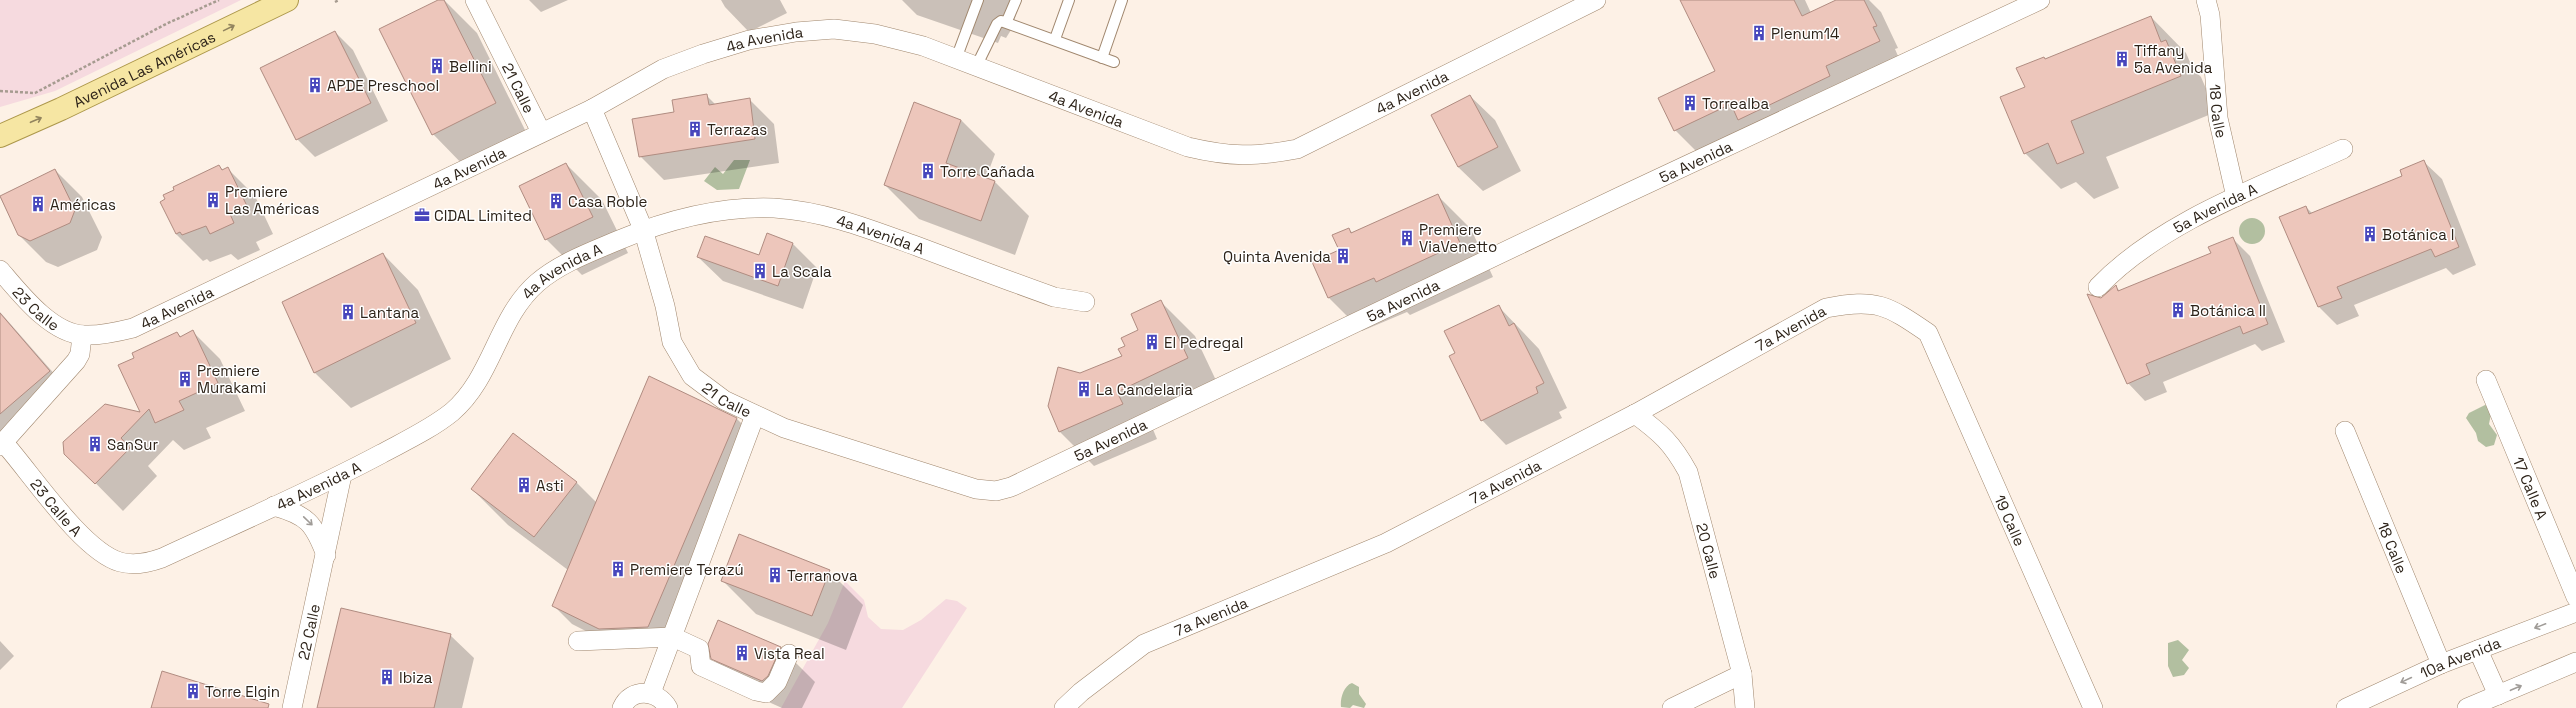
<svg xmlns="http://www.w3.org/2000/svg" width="2576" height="708" viewBox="0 0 2576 708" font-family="'Space Grotesk',sans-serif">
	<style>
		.green { fill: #f6dadf }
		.water { fill: #b2bfa0 }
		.shadow { fill: #0003 }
		.building { fill: #edc6bb; stroke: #b08c81 }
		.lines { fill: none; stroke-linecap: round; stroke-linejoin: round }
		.service-casing { stroke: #a0876e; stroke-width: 12 }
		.minor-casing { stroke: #a0876e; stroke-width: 20 }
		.primary-casing { stroke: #ac974a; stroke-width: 24 }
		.path { stroke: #a69b90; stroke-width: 2.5; stroke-dasharray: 3 2; stroke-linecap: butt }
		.service { stroke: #fff; stroke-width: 10 }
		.minor { stroke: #fff; stroke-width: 19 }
		.primary { stroke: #f6e6a3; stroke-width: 22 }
		.oneway { stroke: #92845e }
		.oneway2 { stroke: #a09c98 }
		.labels { text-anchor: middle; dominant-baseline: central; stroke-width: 3; stroke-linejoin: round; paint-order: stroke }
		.poi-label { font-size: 15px; fill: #2d2319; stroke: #fff; text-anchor: start }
		.street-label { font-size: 15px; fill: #2d2319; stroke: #fff }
	</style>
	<rect width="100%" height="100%" fill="#fdf1e6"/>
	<path class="green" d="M0,0h241l-186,91 -55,16z
		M845,581l19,19 4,17 13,12 22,1 18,-10 25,-21 11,2 10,7 -65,100h-121l47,-85z"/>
	<path class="water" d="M734,160h16l-11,29 -22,1 -13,-9 11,-14 8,7z
		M2239 231a13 13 0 1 1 26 0a13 13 0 1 1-26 0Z
		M2485,405l3,1 3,8 -2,10 8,11 -3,10 -8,2 -8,-6 -2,-8 -10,-15 3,-5z
		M2178,640l11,10 -7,10 7,8 -5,7 -11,2 -5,-11v-23z
		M1352,683l7,4v7l7,10 -2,4 -11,-3 -3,3 -9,-1c-1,-7 2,-21 11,-24z"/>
	<path class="shadow" d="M440,0h4l33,33 52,105 -62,31 -34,-35z
		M529,0h39l-27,12z
		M721,0h59l7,13 -38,19 -24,-25z
		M902,0h119l-10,30 -5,8 -5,-2 -3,7 -81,-28z
		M1682,0h123l6,13 27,-13h31l12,12 17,36 -3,1 6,14 -49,35 -91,43 -13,-13 -51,24 -22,-22 41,-58z
		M2151,17l35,36 7,16 8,8 15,35 -110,45 13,31 -25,11 -18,-17 -15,7 -36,-36 1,-65 20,-28z
		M335,32l18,18 35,71 -73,36 -18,-18z
		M707,96l9,9 34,-5 24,24 5,39 -115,17 -24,-24 35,-43z
		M1470,96l25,24 26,51 -38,20 -25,-24z
		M961,120l34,34 -9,24 9,4 34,34 -14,39 -96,-36 -34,-34z
		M2424,162l18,17 34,86 -23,10 -7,-7 -92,37 5,11 -22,9 -18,-18 -39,-90 26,-10 7,7 90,-37z
		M566,164l36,36 26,53 -46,22 -36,-36z
		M219,166l5,5 4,-2 27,27 18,38 -17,8 4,8 -22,10 -7,-6 -21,8 -3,-3 -4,2 -27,-27z
		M55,170l27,27 20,40 -5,13 -39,17 -12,-5 -27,-27 -19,-38z
		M1438,196l33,33 22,48 -83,38 -3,-3 -45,19 -33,-33 -16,-35 27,-12 8,-22 5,4z
		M2232,238l18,18 35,86 -23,9 -7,-7 -92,38 4,10 -22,9 -17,-18 -27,-84 15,-12 4,4 92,-37z
		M793,244l24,24 -14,41 -80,-28 -25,-24 62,-1z
		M383,254l35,36 33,69 -100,49 -36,-35 -32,-71z
		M1160,301l35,35 27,57 -70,34 5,12 -63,27 -35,-35 21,-57 43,-18 3,-10z
		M1498,306l41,43 28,59 -8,4 3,6 -56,27 -24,-25 -26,-67z
		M0,312l64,73 -64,54z
		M193,332l27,27 25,52 -39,17 5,10 -27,12 -11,-10 -25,26 9,10 -34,35 -60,-61 1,-7 78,-30 -7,-55 42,-25 4,4z
		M649,377l88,42 19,19 -89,208 -48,2 -47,-24 -19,-19 15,-35 -60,-45 -36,-36 104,-7 20,20z
		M829,571l34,34 -17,45 -90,-36 -34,-34z
		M450,635l24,23 -12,50h-144z
		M0,641l14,15 -14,14z
		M781,648l34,34 -13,26h-20l-36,-16 -34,-34z"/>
	<path class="building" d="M438,0h6l52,103 -64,32 -53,-106z
		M1680,0h114l8,16 34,-16h28l13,26 -4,1 7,14 -54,25 4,10 -92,44 -7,-16 -57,27 -16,-33 57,-27z
		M2151,16l10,26 5,-2 15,36 -110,45 13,32 -27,11 -9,-21 -24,11 -24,-57 25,-10 -9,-19 28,-11 1,2z
		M335,31l36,72 -75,37 -36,-72z
		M707,94l2,11 41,-7 5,41 -116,18 -7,-38 42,-7 -2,-12z
		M1470,95l28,52 -40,20 -27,-52z
		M914,102l47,18 -15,43 49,18 -14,40 -97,-36z
		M2424,160l35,87 -24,10 -4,-8 -94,38 5,11 -24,9 -39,-90 27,-11 3,8 93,-38 -2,-6z
		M566,163l27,54 -48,23 -26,-54z
		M219,165l3,5 6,-3 19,39 -17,8 4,9 -24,11 -4,-8 -24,9 -2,-3 -4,2 -16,-32 5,-3 -2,-4 11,-5 -1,-3z
		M55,169l20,41 -5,13 -40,18 -12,-6 -18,-39z
		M1438,194l22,49 -84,39 -2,-4 -46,20 -16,-36 27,-12 -7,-15 17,-7 2,5z
		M767,233l26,10 -15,43 -81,-29 8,-21 54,19z
		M2233,237l35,87 -25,10 -3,-8 -94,38 4,10 -23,10 -40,-90 14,4 15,-13 2,6 93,-38 -3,-6z
		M383,253l33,70 -102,50 -32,-71z
		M1161,300l27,58 -71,34 6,12 -64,28 -11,-26 10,-39 22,6 42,-17 -4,-7 7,-3 -4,-8 17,-8 -7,-16z
		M1499,305l10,21 5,-3 30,60 -8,4 2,6 -57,28 -32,-65 6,-3 -11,-22z
		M0,313l50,58 -50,43z
		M193,330l25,53 -39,18 5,9 -29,13 -6,-14 -28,29 9,10 -35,36 -31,-30 -1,-12 42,-38 35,8 -22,-47 16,-7 -2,-5 45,-21 3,5z
		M649,376l88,42 -89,209 -49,2 -47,-23z
		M513,433l64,49 -43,55 -63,-48z
		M739,534l91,36 -18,46 -91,-35z
		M341,608l110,26 -17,74h-117z
		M718,620l63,27 -13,29 -6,5 -51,-22 -3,-15z
		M162,671l107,33 -1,4h-117z"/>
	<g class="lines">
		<g class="service-casing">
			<path id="service" d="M1007,21l9,-21
				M1055,39l14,-39
				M1102,58l20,-58
				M956,59l22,-59
				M976,67l21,-43 4,-3 113,41"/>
		</g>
		<g class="minor-casing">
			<g id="minor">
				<path id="s1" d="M475,0l66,132"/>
				<path id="s2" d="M2206,0l4,15 8,103 18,79"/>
				<path id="s3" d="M592,109l51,120 22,77 7,36 20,34 32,24 60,28 192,61 20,2 15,-4 608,-290 421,-197"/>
				<path id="s4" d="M0,270c19,22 51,64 84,65 16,1 33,-3 49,-7l459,-219 71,-40 40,-15 46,-14 47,-8 38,-3 41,5 48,12 265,101c42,10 67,10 109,2l299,-149"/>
				<path id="s5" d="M2098,287c62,-65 164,-101 245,-138"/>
				<path id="s6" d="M2486,380l90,217"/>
				<path id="s7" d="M1635,414c26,19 37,29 53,58l54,202 3,34"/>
				<path id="s8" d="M2345,431l96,233"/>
				<path id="s9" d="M4,443c27,30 78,108 116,119 14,4 28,1 42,-4 73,-34 148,-66 219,-104 24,-13 50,-25 71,-42 41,-35 45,-94 85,-129 23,-20 54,-31 82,-43 48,-20 103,-34 155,-32 51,3 98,22 145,39 45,17 90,34 135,50l31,5"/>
				<path d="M0,446l76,-85 4,-7 2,-19"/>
				<path d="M274,506c33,9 40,17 52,49"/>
				<path d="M578,641l95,-4 26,12 2,17 55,25 10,2 11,-11 12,-28"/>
				<path d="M2478,650l20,45"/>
				<path d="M651,693l104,-278"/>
				<path id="s10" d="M292,708l50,-233"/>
				<path d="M622,708c9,-21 36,-18 46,0"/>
				<path id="s11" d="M1064,708l17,-16 63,-48 242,-101 249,-129 191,-106c50,-10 61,-3 102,25l165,375"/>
				<path d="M1672,708l70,-34"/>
				<path id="s12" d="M2346,708l95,-44 135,-52"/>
				<path d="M2467,708l109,-46"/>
			</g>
		</g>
		<g class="primary-casing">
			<g id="primary">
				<path id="s13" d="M0,136l61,-27 226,-109"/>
			</g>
		</g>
		<path class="path" d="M335,2l4,-2
			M0,91l35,2 131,-69 53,-24"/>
		<use href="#service" class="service"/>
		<use href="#minor" class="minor"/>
		<use href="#primary" class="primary"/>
	</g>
	<defs><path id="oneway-shaft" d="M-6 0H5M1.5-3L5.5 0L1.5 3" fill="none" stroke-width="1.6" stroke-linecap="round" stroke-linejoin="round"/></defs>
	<g class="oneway">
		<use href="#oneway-shaft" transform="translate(229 28) rotate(-26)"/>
		<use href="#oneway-shaft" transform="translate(36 120) rotate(-23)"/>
	</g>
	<g class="oneway2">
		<use href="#oneway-shaft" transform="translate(308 521) rotate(44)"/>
		<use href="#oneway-shaft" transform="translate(2540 626) rotate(159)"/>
		<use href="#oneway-shaft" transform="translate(2406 680) rotate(155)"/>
		<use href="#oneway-shaft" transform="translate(2516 688) rotate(-23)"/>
	</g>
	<defs>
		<g id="building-bare" transform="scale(1.2)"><path d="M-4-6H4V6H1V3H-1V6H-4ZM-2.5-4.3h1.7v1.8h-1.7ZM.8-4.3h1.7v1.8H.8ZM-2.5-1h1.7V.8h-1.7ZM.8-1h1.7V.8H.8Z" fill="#4746bc" stroke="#fff" stroke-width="2.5" paint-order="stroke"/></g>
		<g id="office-bare" transform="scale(1.2)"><path d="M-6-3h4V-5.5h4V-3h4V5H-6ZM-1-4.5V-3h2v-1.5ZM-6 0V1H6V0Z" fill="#4746bc" stroke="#fff" stroke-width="2.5" paint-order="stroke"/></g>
	</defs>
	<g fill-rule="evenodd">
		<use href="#building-bare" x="1759" y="33"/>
		<use href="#building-bare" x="2122" y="59"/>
		<use href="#building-bare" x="437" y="66"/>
		<use href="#building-bare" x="315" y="85"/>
		<use href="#building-bare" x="1690" y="103"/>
		<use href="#building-bare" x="695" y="129"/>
		<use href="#building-bare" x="928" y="171"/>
		<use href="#building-bare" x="213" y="200"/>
		<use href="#building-bare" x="556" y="201"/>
		<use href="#building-bare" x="38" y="204"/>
		<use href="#office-bare" x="422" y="215"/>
		<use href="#building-bare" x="2370" y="234"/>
		<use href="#building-bare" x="1407" y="238"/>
		<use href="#building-bare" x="1343" y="256"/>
		<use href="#building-bare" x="760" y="271"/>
		<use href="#building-bare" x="2178" y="310"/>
		<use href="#building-bare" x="348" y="312"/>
		<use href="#building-bare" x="1152" y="342"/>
		<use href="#building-bare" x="185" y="379"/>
		<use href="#building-bare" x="1084" y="389"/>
		<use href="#building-bare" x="95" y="444"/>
		<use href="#building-bare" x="524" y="485"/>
		<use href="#building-bare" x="618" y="569"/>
		<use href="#building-bare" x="775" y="575"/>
		<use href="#building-bare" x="742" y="653"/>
		<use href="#building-bare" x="387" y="677"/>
		<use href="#building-bare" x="193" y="691"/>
	</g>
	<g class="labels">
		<g class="poi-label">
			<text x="1771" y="33">Plenum14</text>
			<text x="2134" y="50">Tiffany<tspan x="2134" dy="17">5a Avenida</tspan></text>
			<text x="449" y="66">Bellini</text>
			<text x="327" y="85">APDE Preschool</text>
			<text x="1702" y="103">Torrealba</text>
			<text x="707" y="129">Terrazas</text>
			<text x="940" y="171">Torre Cañada</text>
			<text x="225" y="191">Premiere<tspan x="225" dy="17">Las Américas</tspan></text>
			<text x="568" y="201">Casa Roble</text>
			<text x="50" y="204">Américas</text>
			<text x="434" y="215">CIDAL Limited</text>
			<text x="1419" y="229">Premiere<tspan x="1419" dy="17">ViaVenetto</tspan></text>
			<text x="2382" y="234">Botánica I</text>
			<text x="1331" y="256" text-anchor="end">Quinta Avenida</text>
			<text x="772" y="271">La Scala</text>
			<text x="2190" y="310">Botánica II</text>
			<text x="360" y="312">Lantana</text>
			<text x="1164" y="342">El Pedregal</text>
			<text x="197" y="370">Premiere<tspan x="197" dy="17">Murakami</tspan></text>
			<text x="1096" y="389">La Candelaria</text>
			<text x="107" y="444">SanSur</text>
			<text x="536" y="485">Asti</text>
			<text x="630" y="569">Premiere Terazú</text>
			<text x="787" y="575">Terranova</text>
			<text x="754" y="653">Vista Real</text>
			<text x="399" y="677">Ibiza</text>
			<text x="205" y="691">Torre Elgin</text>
		</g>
		<g class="street-label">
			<text stroke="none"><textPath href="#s4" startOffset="855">4a Avenida</textPath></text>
			<text stroke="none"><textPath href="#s13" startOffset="159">Avenida Las Américas</textPath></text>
			<text stroke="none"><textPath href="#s1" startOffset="98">21 Calle</textPath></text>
			<text stroke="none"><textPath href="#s4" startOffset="1538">4a Avenida</textPath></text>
			<text stroke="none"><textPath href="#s4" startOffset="1191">4a Avenida</textPath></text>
			<text stroke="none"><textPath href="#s2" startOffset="112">18 Calle</textPath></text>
			<text stroke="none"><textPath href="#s3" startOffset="1388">5a Avenida</textPath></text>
			<text stroke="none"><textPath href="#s4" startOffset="531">4a Avenida</textPath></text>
			<text stroke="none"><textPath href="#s5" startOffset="142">5a Avenida A</textPath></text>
			<text stroke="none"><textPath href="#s9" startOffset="1054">4a Avenida A</textPath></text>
			<text stroke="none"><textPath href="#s9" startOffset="719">4a Avenida A</textPath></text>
			<text stroke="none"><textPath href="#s3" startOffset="1064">5a Avenida</textPath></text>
			<text stroke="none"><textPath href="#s4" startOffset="53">23 Calle</textPath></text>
			<text stroke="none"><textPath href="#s4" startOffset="207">4a Avenida</textPath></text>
			<text stroke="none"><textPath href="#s11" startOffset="823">7a Avenida</textPath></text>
			<text stroke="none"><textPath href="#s3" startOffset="329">21 Calle</textPath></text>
			<text stroke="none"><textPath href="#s3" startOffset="740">5a Avenida</textPath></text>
			<text stroke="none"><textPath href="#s11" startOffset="499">7a Avenida</textPath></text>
			<text stroke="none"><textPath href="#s9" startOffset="383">4a Avenida A</textPath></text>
			<text stroke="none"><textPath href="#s6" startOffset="117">17 Calle A</textPath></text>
			<text stroke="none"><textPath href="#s9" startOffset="83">23 Calle A</textPath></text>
			<text stroke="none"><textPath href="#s11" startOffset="1178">19 Calle</textPath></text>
			<text stroke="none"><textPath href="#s8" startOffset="126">18 Calle</textPath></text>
			<text stroke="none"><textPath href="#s7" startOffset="161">20 Calle</textPath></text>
			<text stroke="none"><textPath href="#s11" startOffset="175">7a Avenida</textPath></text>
			<text stroke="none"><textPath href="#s10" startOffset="78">22 Calle</textPath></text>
			<text stroke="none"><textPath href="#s12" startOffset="125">10a Avenida</textPath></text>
		</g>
	</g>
</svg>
